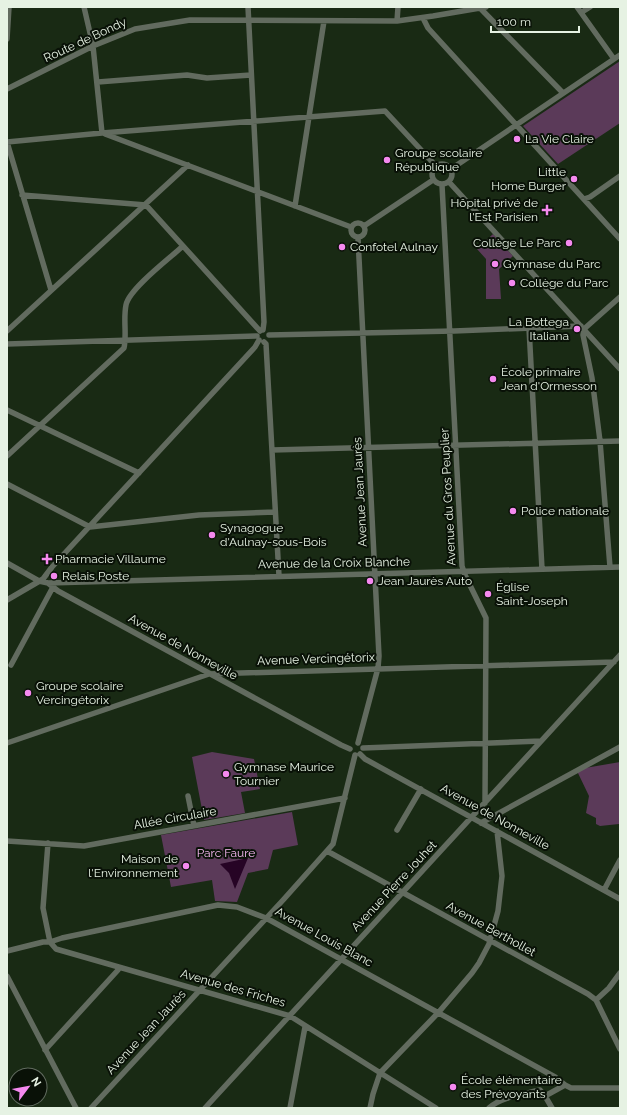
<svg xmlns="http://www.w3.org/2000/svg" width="627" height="1115" viewBox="0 0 627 1115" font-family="Raleway,sans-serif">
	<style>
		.green { fill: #5b3a59 }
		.water { fill: #260425 }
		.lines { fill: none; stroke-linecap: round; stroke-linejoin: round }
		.minor { stroke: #626b5f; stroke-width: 5.5 }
		.poi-dot { fill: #f589ef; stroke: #091107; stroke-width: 1.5 }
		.labels { text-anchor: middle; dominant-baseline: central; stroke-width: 4; stroke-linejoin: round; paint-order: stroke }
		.street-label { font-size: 12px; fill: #e6f2e3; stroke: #091107 }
		.poi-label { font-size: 12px; fill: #e6f2e3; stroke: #091107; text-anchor: start }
		.park-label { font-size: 12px; fill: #fbbbf6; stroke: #091107 }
	</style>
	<rect width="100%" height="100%" fill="#192a14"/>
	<path class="green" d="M620,61v62l-62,41 -35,-38z
		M493,234l20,22 -14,13 2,30h-15v-40l-9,-10z
		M212,752l42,7 6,30 -19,3 4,21 -41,7 -12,-63z
		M620,762v65l-1,-3 -19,2 -4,-2v-6l-10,-5 3,-17 -12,-25 8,-3z
		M292,812l6,33 -25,5 -5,19 -20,4 -11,29 -22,-1 -3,-21 -41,7 -10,-52z"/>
	<path class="water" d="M248,858l-13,31 -6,-16 -9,-9z"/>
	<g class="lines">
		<path class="minor" d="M84,7l9,39 9,87
			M248,7l16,315 -1,8
			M577,7l37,52
			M481,9l82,84
			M582,12l8,-5
			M423,18l5,10 192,211
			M397,21l1,-14
			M7,39l2,-32
			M98,82l89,-7 20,3 44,-3
			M7,89l86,-43 42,-17 55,-9 207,1 36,-5 53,-9
			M105,134l246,93
			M7,142l95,-9 283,-22 51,55
			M7,142l44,148
			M432 174a10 10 0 1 1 20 0a10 10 0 1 1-20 0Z
			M451,169l169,-114
			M449,182l171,187
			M442,185l20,381 3,9 21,43 -1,185
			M22,195l124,10 114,126
			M584,199l6,-2 30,-21
			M295,206l29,-185
			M351 230a7 7 0 1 1 14 0a7 7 0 1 1-14 0Z
			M364,226l69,-46
			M529,328l13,241
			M7,331l181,-166
			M269,335l185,-4 127,-5
			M264,342l2,2 13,232
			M7,344l250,-8
			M7,410l132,63
			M272,450l348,-9
			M7,456l117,-108c3,-14 -1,-28 2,-43 3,-16 44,-47 57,-59
			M7,484l83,43 109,-12 76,-3
			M7,563l32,18 9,2 10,8 283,154 9,4
			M610,567l-10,-126 -8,-63 -9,-43 1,-6 36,-32
			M48,583l572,-16
			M7,600l36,-21 9,-12 203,-220 4,-7
			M11,665l42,-78
			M7,743l202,-69 405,-12
			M358,743l20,-75 1,-12 -21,-418
			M363,748l178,-7
			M360,754l5,5 255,140
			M188,796l6,30
			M481,823l139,-76
			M397,830l24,-41
			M7,841l77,5 261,-48
			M48,843l-5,65 7,34 12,-4 156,-33 19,2 29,11 289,159 10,8
			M327,851l261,143 8,6 24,49
			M604,890l16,-30
			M7,951l36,-9h7l6,7 234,67 146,92
			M7,976l69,132
			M596,1000l13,-12 11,-15
			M45,1050l73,-80 1,-3
			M545,1096l7,12
			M91,1108l193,-209 49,-55 22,-89
			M205,1108l415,-453
			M290,1108l15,-81
			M370,1108l3,-14 7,-21 58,-60 34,-40 7,-10 10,-19 9,-33 4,-35 -5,-45
			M489,1108c11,-11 36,-14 51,-18l5,6 20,-11 6,3h49"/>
	</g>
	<g class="poi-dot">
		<circle cx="517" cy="139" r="4"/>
		<circle cx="387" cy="160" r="4"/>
		<circle cx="574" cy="179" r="4"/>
		<path d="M545 204h4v4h4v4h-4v4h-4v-4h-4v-4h4z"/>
		<circle cx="569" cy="243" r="4"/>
		<circle cx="342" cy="247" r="4"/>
		<circle cx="495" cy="264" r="4"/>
		<circle cx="512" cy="283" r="4"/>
		<circle cx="577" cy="329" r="4"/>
		<circle cx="493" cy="379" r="4"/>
		<circle cx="513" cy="511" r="4"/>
		<circle cx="212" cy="535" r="4"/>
		<path d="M45 553h4v4h4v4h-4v4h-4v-4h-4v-4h4z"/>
		<circle cx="54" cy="576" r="4"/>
		<circle cx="370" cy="581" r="4"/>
		<circle cx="488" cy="594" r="4"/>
		<circle cx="28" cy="693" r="4"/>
		<circle cx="226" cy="774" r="4"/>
		<circle cx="186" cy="866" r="4"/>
		<circle cx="453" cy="1087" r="4"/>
	</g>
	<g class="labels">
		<g class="street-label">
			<text transform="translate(85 40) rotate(-25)">Route de Bondy</text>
			<text transform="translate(360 492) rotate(-93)">Avenue Jean Jaurès</text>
			<text transform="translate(448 497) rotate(-93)">Avenue du Gros Peuplier</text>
			<text transform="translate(334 563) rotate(-1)">Avenue de la Croix Blanche</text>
			<text transform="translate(183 647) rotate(29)">Avenue de Nonneville</text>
			<text transform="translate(316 659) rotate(-2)">Avenue Vercingétorix</text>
			<text transform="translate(495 817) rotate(29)">Avenue de Nonneville</text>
			<text transform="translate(175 818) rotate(-10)">Allée Circulaire</text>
			<text transform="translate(394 886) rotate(-47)">Avenue Pierre Jouhet</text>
			<text transform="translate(491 929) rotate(29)">Avenue Berthollet</text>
			<text transform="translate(324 937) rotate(29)">Avenue Louis Blanc</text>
			<text transform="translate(233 988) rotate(16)">Avenue des Friches</text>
			<text transform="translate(146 1032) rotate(-47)">Avenue Jean Jaurès</text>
		</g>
		<g class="poi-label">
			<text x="525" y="139">La Vie Claire</text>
			<text x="395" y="153">Groupe scolaire<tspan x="395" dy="14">République</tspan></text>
			<text x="566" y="172" text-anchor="end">Little<tspan x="566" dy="14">Home Burger</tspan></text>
			<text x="538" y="203" text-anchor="end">Hôpital privé de<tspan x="538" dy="14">l'Est Parisien</tspan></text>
			<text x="561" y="243" text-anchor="end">Collège Le Parc</text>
			<text x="350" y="247">Confotel Aulnay</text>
			<text x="503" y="264">Gymnase du Parc</text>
			<text x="520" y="283">Collège du Parc</text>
			<text x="569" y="322" text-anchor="end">La Bottega<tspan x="569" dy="14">Italiana</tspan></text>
			<text x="501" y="372">École primaire<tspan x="501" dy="14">Jean d'Ormesson</tspan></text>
			<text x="521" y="511">Police nationale</text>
			<text x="220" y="528">Synagogue<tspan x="220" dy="14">d'Aulnay-sous-Bois</tspan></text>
			<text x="55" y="559">Pharmacie Villaume</text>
			<text x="62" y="576">Relais Poste</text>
			<text x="378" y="581">Jean Jaurès Auto</text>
			<text x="496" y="587">Église<tspan x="496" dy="14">Saint-Joseph</tspan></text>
			<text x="36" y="686">Groupe scolaire<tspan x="36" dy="14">Vercingétorix</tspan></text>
			<text x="234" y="767">Gymnase Maurice<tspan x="234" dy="14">Tournier</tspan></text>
			<text x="178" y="859" text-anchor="end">Maison de<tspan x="178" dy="14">l'Environnement</tspan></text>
			<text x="461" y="1080">École élémentaire<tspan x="461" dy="14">des Prévoyants</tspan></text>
		</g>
		<g class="park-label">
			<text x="226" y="853">Parc Faure</text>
		</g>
	</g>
	<rect width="627" height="1115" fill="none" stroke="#e6f2e3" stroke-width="16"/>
	<g transform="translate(28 1087) rotate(58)"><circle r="19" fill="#091107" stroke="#616b5f"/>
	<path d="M0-3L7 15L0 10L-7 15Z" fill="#f589ef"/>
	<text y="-6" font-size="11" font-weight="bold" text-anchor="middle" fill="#e6f2e3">N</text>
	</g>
	<path d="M491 26v6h88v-6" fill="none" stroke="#e6f2e3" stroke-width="2"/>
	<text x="497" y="26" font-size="12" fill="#e6f2e3" stroke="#091107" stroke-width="3" paint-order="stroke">100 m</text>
</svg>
